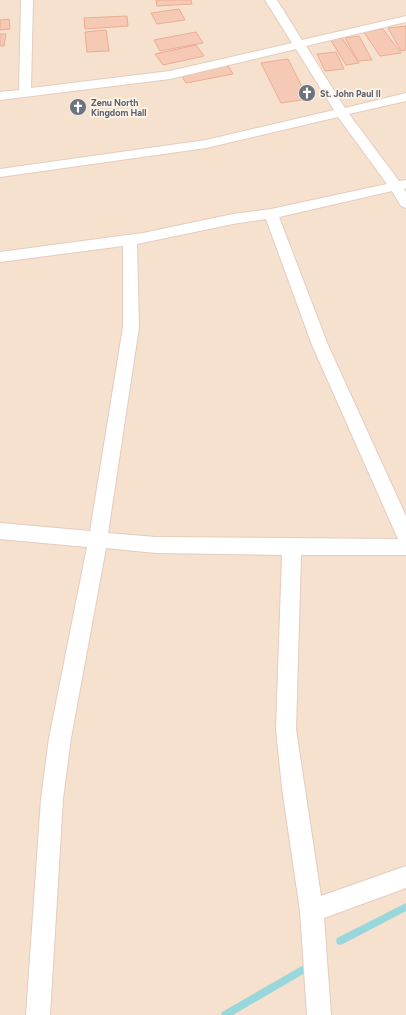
<svg xmlns="http://www.w3.org/2000/svg" width="406" height="1015" viewBox="0 0 406 1015" font-family="Figtree,sans-serif">
	<style>
		.residential { fill: #f6e0ce }
		.lines { fill: none; stroke-linecap: round; stroke-linejoin: round }
		.stream { fill: #98d7db; fill-rule: evenodd }
		.building { fill: #f6c9b5; stroke: #eaad94 }
		.street-casing { stroke: #e5ccbe; stroke-width: 2 }
		.street { fill: #fff; fill-rule: evenodd }
		.labels { text-anchor: middle; dominant-baseline: central; stroke-width: 3.5; stroke-linejoin: round; paint-order: stroke }
		.far-worship-label { font-size: 9px; font-weight: bold; fill: #5b616d; stroke: #fff4e8; text-anchor: start }
	</style>
	<rect width="100%" height="100%" fill="#feefe0"/>
	<path class="residential" d="M0,0h406v1015h-406z"/>
	<g class="lines">
		<path class="stream" d="M406,903v8l-63,33 -3,1 -3,-1 -1,-3 1,-3z
			M302,966l3,1 1,3 -1,3 -72,42h-12l1,-3z"/>
	</g>
	<path class="building" d="M156,0h35l1,4 -35,2z
		M179,9l6,11 -28,4 -6,-11z
		M127,16l1,10 -43,3 -1,-11z
		M9,19l1,10 -10,1v-10z
		M406,26v24l-5,1 -13,-23z
		M383,29l18,24 -21,3 -17,-25z
		M106,30l3,21 -22,1 -2,-20z
		M196,32l7,11 -43,8 -6,-11z
		M0,34h6l-2,12h-4z
		M359,36l13,24 -14,1 -13,-23z
		M342,38l17,25 -13,2 -16,-26z
		M196,45l8,11 -41,9 -8,-11z
		M336,52l8,17 -19,2 -8,-17z
		M288,59l20,40 -27,4 -20,-40z
		M227,64l6,10 -47,9 -6,-10z"/>
	<g class="lines">
		<g class="street-casing">
			<path id="street" d="M21,0h12l-2,88 139,-17 122,-28 -27,-43h12l25,40 104,-24v6l-100,24 39,62 61,-15v8l-57,13 50,67 7,-1v8l-2,1 2,3v16l-5,-2 -9,-15 -113,26 49,128 78,171v39h-105l-5,174 25,167 85,-30v22l-82,30 7,97h-24l-7,-104 -18,-123 -6,-59 6,-174 -126,-2 -50,-5 -35,190 -8,61 -13,216h-24l15,-216 8,-61 38,-191 -87,-8v-16l90,8 33,-204v-81l-123,16v-10l143,-19 90,-19 38,-5 116,-25 -49,-67 -132,31 -206,29v-8l206,-29 128,-30 -38,-61 -126,30 -170,21v-8l19,-2zM266,219l46,126 86,194 -242,-2 -48,-4 31,-206 -2,-83 96,-20z"/>
		</g>
		<use href="#street" class="street"/>
	</g>
	<defs>
		<g id="church-disc" transform="scale(0.9)"><circle r="9.5" fill="#6b7280" stroke="#fff4e8"/><path d="M-1.2-6h2.4v3.5h3.3v2.4h-3.3V6h-2.4V-.1h-3.3v-2.4h3.3Z" fill="#fff"/></g>
	</defs>
	<g fill-rule="evenodd">
		<use href="#church-disc" x="307" y="93"/>
		<use href="#church-disc" x="78" y="107"/>
	</g>
	<g class="labels">
		<g class="far-worship-label">
			<text x="320" y="93">St. John Paul II</text>
			<text x="91" y="102">Zenu North<tspan x="91" dy="10">Kingdom Hall</tspan></text>
		</g>
	</g>
</svg>
